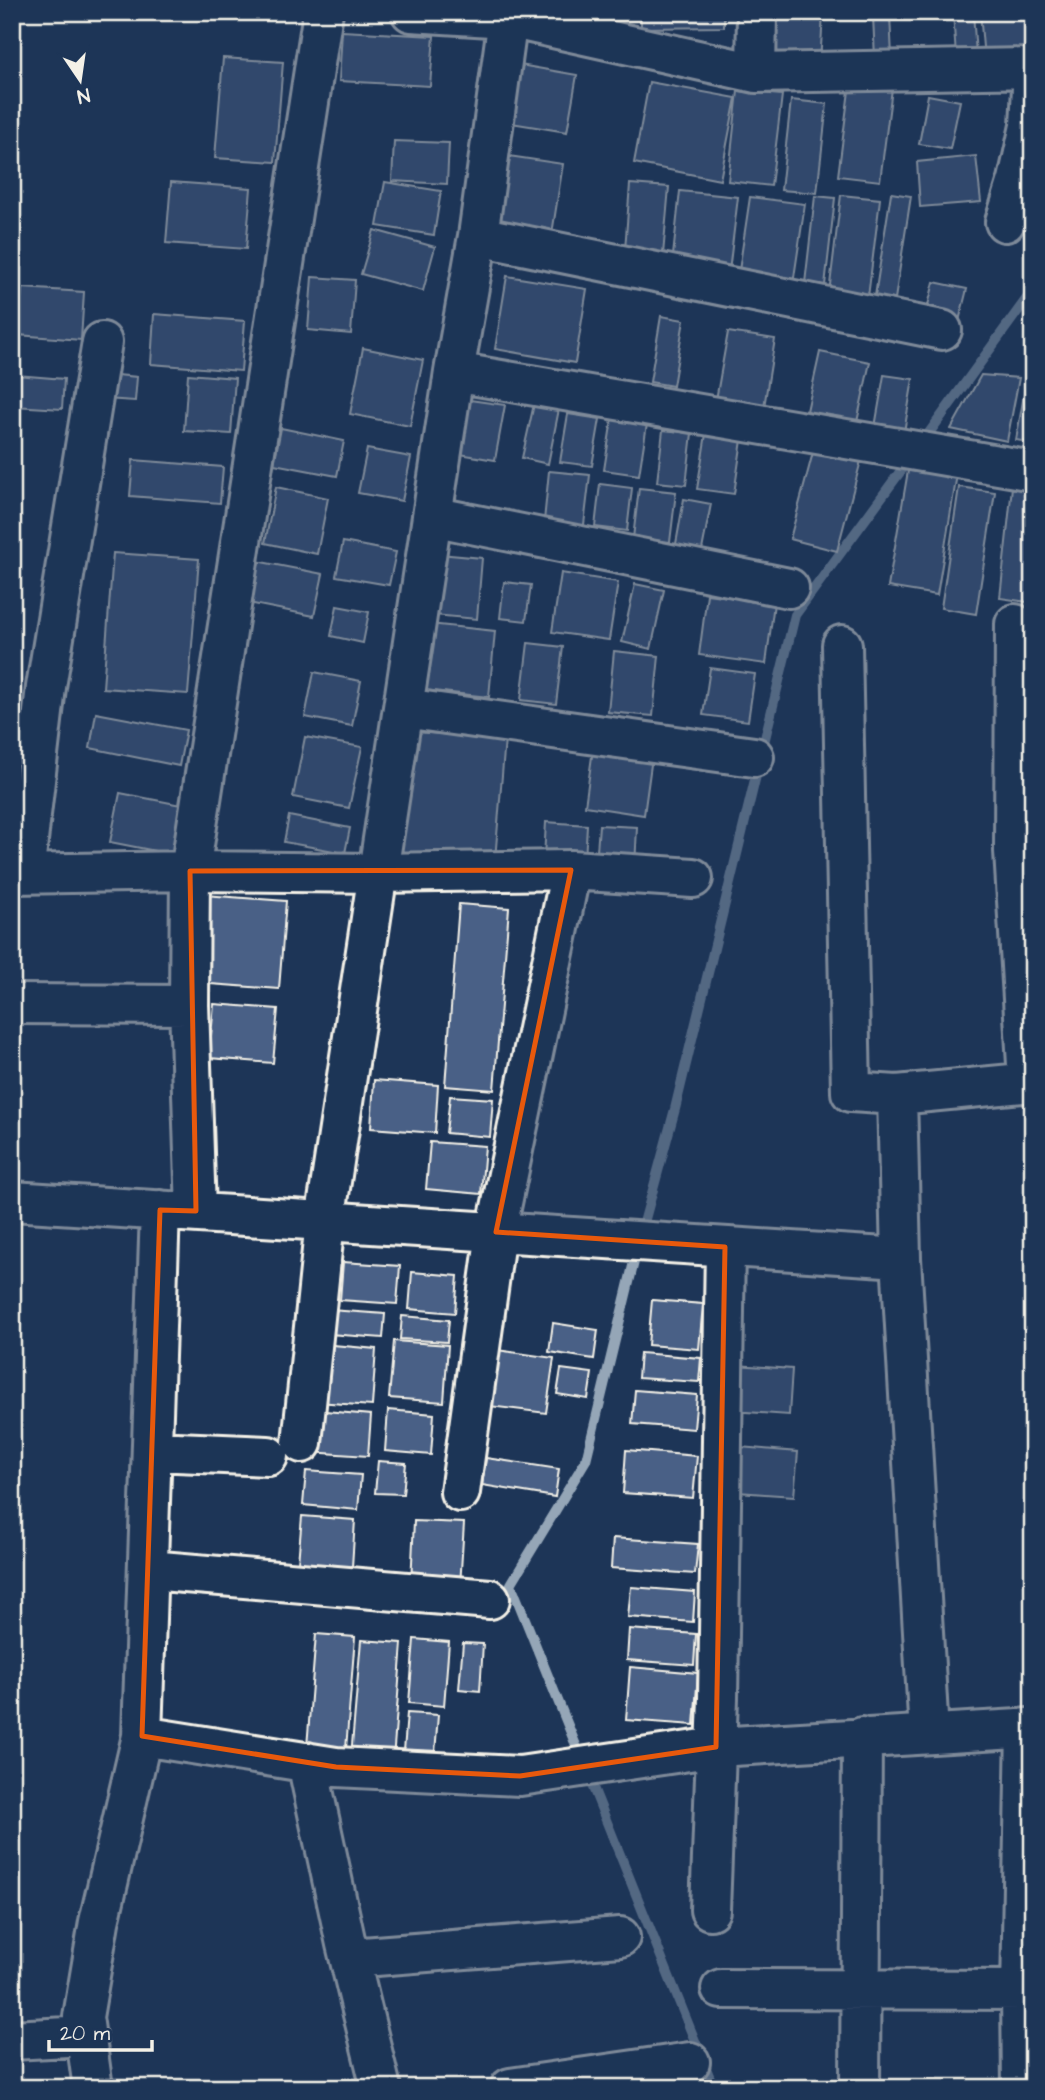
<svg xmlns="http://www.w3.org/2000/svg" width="1045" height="2100" viewBox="0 0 1045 2100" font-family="'Architects Daughter',sans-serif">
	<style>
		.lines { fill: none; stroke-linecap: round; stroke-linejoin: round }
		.stream { stroke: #95a6b7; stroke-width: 10 }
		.building { fill: #496186; stroke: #f4f1e8; stroke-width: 2 }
		.minor-casing { stroke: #f4f1e8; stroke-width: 44 }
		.minor { stroke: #1d3557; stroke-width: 38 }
		.marked { fill: none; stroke: #e8590c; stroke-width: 5; stroke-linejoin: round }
	</style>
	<rect width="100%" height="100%" fill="#1d3557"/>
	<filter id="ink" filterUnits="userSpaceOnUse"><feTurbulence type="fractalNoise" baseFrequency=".0143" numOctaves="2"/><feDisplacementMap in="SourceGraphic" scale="14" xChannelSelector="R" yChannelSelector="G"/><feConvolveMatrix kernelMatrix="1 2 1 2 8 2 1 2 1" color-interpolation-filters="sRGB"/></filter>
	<g filter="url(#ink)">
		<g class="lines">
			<path class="stream" d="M921,444l112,-154
				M714,2088l-203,-504 75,-124 53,-219 36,-132 120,-494 116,-158"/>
		</g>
		<path class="building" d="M641,12h83v15l-83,1z
			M776,12l47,1 -3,51 -47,-2z
			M953,12h20l3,43 -20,1z
			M980,12h51l2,42 -49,5z
			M890,15l2,42 -17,1 -2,-42z
			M342,31l92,5 -4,50 -91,-5z
			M223,58l60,4 -8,100 -60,-4z
			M520,65l57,10 -10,57 -56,-9z
			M851,75l42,6 -13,100 -42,-5z
			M649,82l87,16 -16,82 -86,-17z
			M738,91l44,4 -11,91 -43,-5z
			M928,95l32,6 -10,48 -31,-5z
			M791,100l36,4 -10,89 -36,-3z
			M394,141l55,2 -2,41 -55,-3z
			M502,155l61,9 -11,70 -61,-10z
			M976,156l5,46 -61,5 -3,-45z
			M171,182l80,6 -5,61 -80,-6z
			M385,182l56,9 -7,44 -57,-9z
			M630,184l39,3 -7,79 -38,-3z
			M680,191l58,6 -10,83 -57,-6z
			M891,193l20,3 -18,116 -20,-3z
			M841,195l39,4 -12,98 -39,-4z
			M815,196l20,2 -11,96 -20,-2z
			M750,197l55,7 -13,87 -55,-7z
			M374,230l61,17 -12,44 -62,-17z
			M507,276l80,13 -12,74 -80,-14z
			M312,277l43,3 -4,54 -43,-4z
			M934,282l33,7 -8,32 -33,-8z
			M22,288l62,4 -3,48 -63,-5z
			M154,314l91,7 -4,50 -90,-7z
			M661,316l23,4 -11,66 -23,-4z
			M728,332l47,7 -11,68 -48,-7z
			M363,348l60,12 -13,66 -60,-12z
			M820,352l50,10 -13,60 -50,-11z
			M107,374l30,3 -2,24 -30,-2z
			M188,374l47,4 -4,56 -47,-3z
			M16,375l48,4 -2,30 -48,-3z
			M884,375l29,4 -10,59 -29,-5z
			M981,375l38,3 -12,63 -56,-12z
			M1026,384l7,1v58l-17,-3z
			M463,399l42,6 -10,55 -41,-7z
			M534,404l25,5 -11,55 -26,-6z
			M568,414l32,5 -8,47 -32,-4z
			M612,419l35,5 -8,51 -35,-5z
			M281,428l63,13 -7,35 -63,-12z
			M663,430l29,3 -6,52 -29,-3z
			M706,434l36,6 -8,54 -37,-5z
			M816,441l47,12 -26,98 -47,-12z
			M367,449l44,8 -9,44 -44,-8z
			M133,460l90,7 -3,36 -90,-7z
			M909,465l48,9 -20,121 -49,-8z
			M549,471l41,4 -6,50 -40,-4z
			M600,484l32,4 -5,43 -32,-4z
			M276,487l52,11 -11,56 -52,-11z
			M959,487l36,5 -19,122 -35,-6z
			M1012,487l21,2v67l-5,46 -28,-4z
			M639,488l37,4 -6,50 -37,-4z
			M684,499l27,5 -11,56 -26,-5z
			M343,542l53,10 -7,33 -53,-9z
			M113,553l86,6 -11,135 -85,-6z
			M439,554l43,4 -5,61 -43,-4z
			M251,560l72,14 -9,42 -71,-14z
			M561,573l57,9 -9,58 -57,-8z
			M504,582l27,3 -5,36 -26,-3z
			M635,584l29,6 -13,59 -29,-7z
			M707,594l67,9 -8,61 -67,-9z
			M337,606l32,6 -6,31 -32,-7z
			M429,624l66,7 -6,66 -66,-7z
			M528,643l35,4 -7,57 -35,-4z
			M614,651l45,5 -6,60 -45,-4z
			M710,668l45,6 -7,47 -45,-6z
			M314,672l47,9 -9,45 -47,-9z
			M96,713l90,17 -7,36 -89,-18z
			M402,731l103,8 -10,121 -104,-9z
			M305,737l57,10 -13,61 -56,-11z
			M594,742l59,8 -9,65 -59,-9z
			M120,793l66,13 -10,49 -66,-13z
			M289,816l61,12 -5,25 -61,-11z
			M546,822l41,3 -2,35 -41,-2z
			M599,825l38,2 -2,40 -39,-2z
			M204,895l82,6 -7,88 -82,-6z
			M459,904l50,4 -15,182 -49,-4z
			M214,1004l64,5 -5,54 -64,-5z
			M374,1080l64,5 -3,48 -64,-5z
			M450,1096l43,3 -3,38 -44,-4z
			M430,1142l55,4 -4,48 -55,-5z
			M343,1262l57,4 -3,38 -57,-4z
			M412,1272l46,4 -3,37 -46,-4z
			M652,1300l51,4 -4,45 -51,-4z
			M330,1310l55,4 -2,24 -54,-4z
			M402,1316l47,4 -2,22 -47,-3z
			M553,1323l45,7 -4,29 -45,-7z
			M394,1341l54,4 -4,57 -55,-4z
			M322,1344l54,5 -4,57 -55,-4z
			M497,1350l57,8 -8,55 -57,-7z
			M640,1353l61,5 -2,24 -61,-4z
			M735,1365l57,4 -3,46 -58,-4z
			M561,1369l31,4 -4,26 -31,-5z
			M635,1390l62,5 -3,34 -62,-5z
			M313,1410l58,5 -3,41 -59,-4z
			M388,1410l46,4 -3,41 -46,-4z
			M728,1446l70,6 -4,44 -70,-5z
			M626,1450l71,6 -4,42 -70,-5z
			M486,1458l73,11 -4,28 -73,-12z
			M378,1461l28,2 -3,31 -28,-1z
			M306,1471l55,4 -3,35 -55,-5z
			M302,1516l53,4 -3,47 -54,-4z
			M414,1521l50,2 -4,63 -49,-3z
			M613,1538l85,6 -3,30 -84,-6z
			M631,1587l64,5 -2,30 -65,-5z
			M629,1629l67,5 -2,31 -67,-5z
			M316,1634l39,3 -9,112 -39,-2z
			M414,1639l35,3 -5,64 -35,-3z
			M361,1640l41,3 -9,117 -42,-3z
			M463,1643l20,1 -3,47 -21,-2z
			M630,1667l68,6 -4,52 -68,-5z
			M407,1713l31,2 -4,51 -31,-2z"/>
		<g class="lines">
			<g class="minor-casing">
				<path id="minor" d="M411,12l97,6 248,55 1,-61
					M756,73l277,-5 -3,58 -12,54 -13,42
					M478,236l464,94
					M454,372l579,99
					M432,516l357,72
					M1015,624l-1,227 14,230
					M842,645l9,447 46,3
					M403,708l351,49
					M12,874l178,-3 188,2 193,-3
					M24,874l22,-187 56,-345
					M12,1004l177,1
					M12,1201l889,57
					M160,1210l-18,526 194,31 184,9 196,-29 317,-19
					M196,1211l-7,-206 1,-134 133,-859
					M302,1443l23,-222 129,-849 24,-136 30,-218
					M153,1451l115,5
					M460,1492l36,-260 75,-362 122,8
					M149,1570l341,29
					M929,1734l-28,-476 -4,-163 136,-13
					M307,1762l39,182 35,144
					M710,1910l8,-212 7,-451
					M350,1958l270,-21
					M721,1989l312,1
					M12,2040l74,-4
					M93,2088l-10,-71 16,-95 43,-186
					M510,2088l180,-26
					M860,2088l2,-351
					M1022,2088l-1,-97 5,-263"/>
			</g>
			<use href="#minor" class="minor"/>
		</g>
	</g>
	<path d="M0 0H1045V2100H0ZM571,870l-75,362 229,15 -9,500 -196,29 -184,-9 -194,-31 18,-526 36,1 -6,-340z" fill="#1d3557" fill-opacity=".55" fill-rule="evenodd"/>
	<path class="marked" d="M571,870l-75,362 229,15 -9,500 -196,29 -184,-9 -194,-31 18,-526 36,1 -6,-340z"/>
	<rect width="1045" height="2100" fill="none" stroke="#1d3557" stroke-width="42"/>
	<rect x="21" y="21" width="1003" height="2058" fill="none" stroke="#f4f1e8" stroke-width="2.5" filter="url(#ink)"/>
	<g transform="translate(80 80) rotate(167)" stroke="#1d3557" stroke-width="5" paint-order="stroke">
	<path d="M0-5L12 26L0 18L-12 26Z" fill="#f4f1e8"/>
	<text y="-10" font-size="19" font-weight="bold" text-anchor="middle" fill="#f4f1e8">N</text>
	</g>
	<path d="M49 2040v10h103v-10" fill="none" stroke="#f4f1e8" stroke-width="3.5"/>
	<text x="60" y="2040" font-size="21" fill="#f4f1e8" stroke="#1d3557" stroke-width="5" paint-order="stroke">20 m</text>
</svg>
